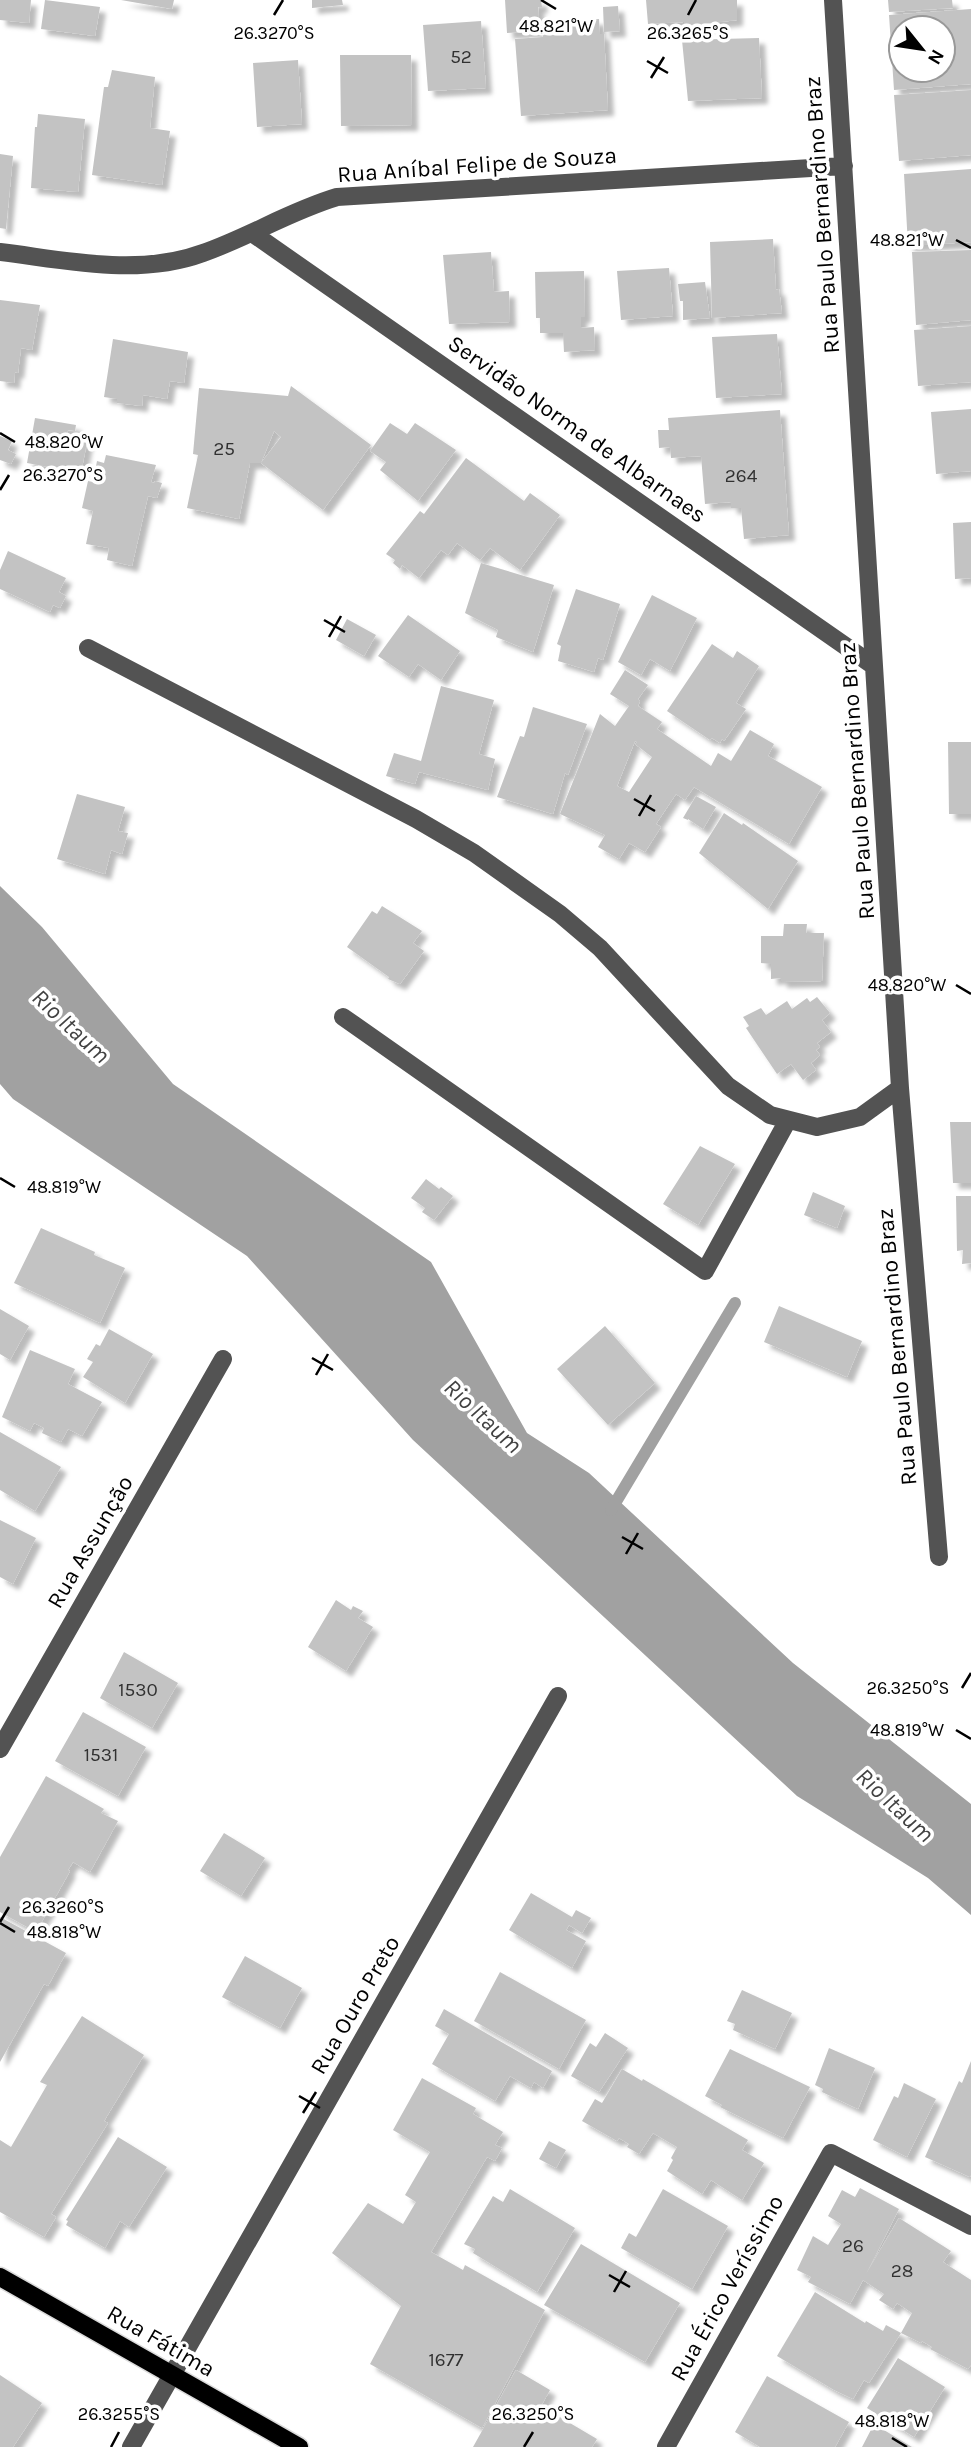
<svg xmlns="http://www.w3.org/2000/svg" width="971" height="2447" viewBox="0 0 971 2447" font-family="Karla,sans-serif">
	<style>
		.water { fill: #a1a1a1 }
		.lines { fill: none; stroke-linecap: round; stroke-linejoin: round }
		.stream { stroke: #a1a1a1; stroke-width: 12 }
		.building { fill: #c3c3c3; fill-rule: evenodd; filter: url(#shadow) }
		.major-casing { stroke: #dbdbdb; stroke-width: 21 }
		.minor { stroke: #535353; stroke-width: 18 }
		.major { stroke: #000; stroke-width: 18 }
		.ticks { fill: none; stroke: #000; stroke-width: 2.5 }
		.labels { text-anchor: middle; dominant-baseline: central; stroke-width: 7; stroke-linejoin: round; paint-order: stroke }
		.number-label { font-size: 19px; fill: #313131 }
		.street-label { font-size: 23px; fill: #000; stroke: #fff }
		.water-label { font-size: 24px; font-style: italic; fill: #424242; stroke: #fff }
		.ticks-label { font-size: 18px; text-anchor: middle; fill: #000; stroke: #fff; stroke-width: 7; stroke-linejoin: round; paint-order: stroke }
	</style>
	<defs>
		<filter id="shadow"><feDropShadow dx="6" dy="6" stdDeviation="2" flood-color="#0004"/></filter>
	</defs>
	<rect width="100%" height="100%" fill="#fff"/>
	<path class="water" d="M0,886l42,41 131,157 258,178 96,171 62,40 204,190 178,141v111l-43,-37 -131,-82 -384,-356 -166,-184 -234,-157 -13,-15z"/>
	<g class="lines">
		<path class="stream" d="M611,1510l124,-207"/>
	</g>
	<path class="building" d="M0,0h31l-2,23 -29,-3z
		M45,0l55,7 -5,29 -54,-7z
		M121,0h53l-2,9z
		M312,0h30l1,5 -31,3z
		M505,0h36l1,7h-4l2,24 -33,2z
		M646,0h91v20l-17,2v3l-36,2v-5l-36,2z
		M888,0h64l1,8 -64,4z
		M618,6l2,25 -16,1 -1,-25z
		M971,9v75l-77,6 -5,-75zM901,28h42v42h-42z
		M599,19l1,15h4l4,76 -87,6 -6,-77 28,-2 -1,-15z
		M481,21l5,67 -58,3 -5,-66z
		M759,38l3,60 -74,3 -6,-61z
		M340,55h71l1,70 -71,1z
		M298,60l4,64 -45,3 -4,-64z
		M112,70l43,7 -5,51 20,3 -8,54 -70,-10 12,-88h4z
		M971,90v65l-72,6 -5,-66z
		M38,114l47,5 -7,73 -47,-4 4,-61h2z
		M0,154l13,2 -7,73 -6,-1z
		M971,169v73l-63,4 -4,-72z
		M773,239l3,51 3,-1 3,24 -70,5 -2,-76z
		M971,250v70l-55,5 -4,-73z
		M491,252l3,40 15,-1 1,31 -61,2 -6,-69z
		M669,268l4,48 -52,4 -4,-49z
		M584,271l1,46h-4v11l13,-1 1,23 -31,2 -1,-19h-23v-15h-4l-1,-46z
		M705,282l5,36 -27,2v-19h-3l-2,-17z
		M0,300l40,5 -8,45 -11,-2 -3,25 -3,-1 -1,11 -14,-2z
		M971,326v56l-53,4 -4,-56z
		M777,334l5,60 -66,4 -4,-61z
		M113,339l75,13 -4,31 -14,-2 -3,18 -24,-4 -1,11 -25,-3v-4l-13,-2z
		M291,386l80,59 -48,65 -62,-47 20,-26 -7,-6 -13,32h-11l-11,56 -52,-11 11,-53 -5,-1 6,-66 89,8z
		M971,409v62l-35,3 -5,-62z
		M780,410l9,125 -45,4 -3,-31h-10v-6l-26,2 -4,-48 -30,2 -1,-11 -11,1 -1,-18h11l-1,-12z
		M35,418l41,7 -1,6 -7,-1 -2,8 21,4 -6,31 -54,-10z
		M390,423l17,11 8,-11 41,27 -38,51 -38,-31 6,-8 -16,-11z
		M0,436l12,5 -4,9 8,4 -5,10 -11,-4z
		M106,455l50,10 -5,17 3,1 1,-2 7,2 -5,15 -9,-2 -16,70 -25,-6 2,-12 -23,-4 7,-33 -11,-3 6,-27 5,1 4,-21 7,2z
		M466,458l58,43 6,-8 30,22 -40,55 -30,-22 -10,12 -23,-17 -9,12 -7,-5 -22,28 -17,-13 -2,4 -7,-6 2,-3 -9,-6 34,-43 4,3z
		M971,522v56l-16,1 -2,-56z
		M8,551l58,27 -7,14 7,4 -6,12 -7,-3 -3,7 -50,-23v-19z
		M481,563l73,22 -21,67 -37,-15 2,-7 -33,-17z
		M576,589l44,15 -17,56 -5,-2 -4,14 -36,-11 3,-15 -4,-2z
		M652,595l45,23 -27,53 -20,-12 -9,16 -23,-13z
		M408,615l52,36 -19,29 -23,-16 -9,13 -31,-21z
		M347,619l29,16 -12,21 -28,-16z
		M712,644l21,14 4,-7 22,15 -23,37 10,6 -22,32 -2,-2 -2,4 -8,-5 -2,2 -43,-29z
		M625,670l23,15 -10,14 2,2 -2,5 24,16 -5,7 54,37 7,-13 13,8 19,-31 24,14 -6,12 54,31 -33,57 -95,-57 -9,13 -9,-6 -20,30 5,3 -16,25 -16,-9 -10,16 -21,-12 7,-12 -45,-21 40,-100 15,12 14,-20 -19,-12zM635,741l2,1 -2,2 17,13 -23,35 -12,-6z
		M441,686l53,14 -15,54 16,5 -7,31 -69,-18 -4,12 -29,-8 8,-23 27,8z
		M533,707l54,17 -19,51 -3,-2 -12,41 -56,-17 23,-61 4,1z
		M948,742h23v72h-22z
		M77,794l48,13 -7,24 10,2 -6,21 -11,-4 -6,24 -48,-15z
		M696,796l20,11 -13,22 -15,-10v1l-5,-2z
		M724,813l18,12 1,-2 55,38 -30,48 -69,-56z
		M382,906l40,25 -9,12 11,8 -24,33 -12,-5 1,-2 -42,-30 25,-36 5,3z
		M784,924h23l-1,9h18l-2,48 -41,1v-4l-10,1v-15l-10,-1v-27h22z
		M817,997l13,16 -8,7 9,12 -14,11 3,4 -4,3 4,5 -9,8 5,7 -13,10 -12,-16 -14,10 -31,-46 3,-2 -6,-9 18,-9 5,7 21,-14 5,8 15,-11 3,4z
		M950,1122h21v61h-18z
		M700,1146l35,18 -37,61 -35,-21z
		M426,1179l13,10 2,-2 12,9 -19,24 -12,-8 3,-4 -14,-10z
		M813,1192l32,14 -8,22 -33,-13z
		M956,1196h15v67l-9,1 1,-14 -6,1z
		M41,1228l54,24 -1,3 31,13 -25,55 -86,-40z
		M779,1306l83,35 -15,36 -83,-35z
		M0,1309l29,17 -19,34 -10,-6z
		M605,1326l50,57 -47,42 -51,-56z
		M109,1329l44,25 -28,49 -42,-26 10,-15 -6,-3 9,-15 4,2z
		M30,1350l45,19 -7,15 34,18 -20,34 -14,-7 -7,13 -19,-9 2,-5 -10,-5 -4,8 -28,-14z
		M0,1432l61,35 -26,44 -35,-21z
		M0,1520l36,18 -23,46 -13,-7z
		M336,1600l15,10 2,-4 10,5 -5,7 15,9 -27,44 -38,-24z
		M124,1652l54,31 -26,45 -52,-30z
		M83,1712l63,35 -28,49 -63,-35z
		M46,1776l58,33 -3,4 17,8 -28,51 -17,-10 -5,8 2,1 -34,61 -36,-20v-55z
		M224,1833l41,25 -24,38 -41,-25z
		M531,1893l41,24 4,-7 15,8 -9,15 -13,-8 -3,5 20,11 -14,27 -63,-38z
		M0,1917l66,36 -18,33 -4,-2 -44,78z
		M245,1956l57,32 -22,40 -58,-31z
		M500,1972l86,48 -27,49 -85,-48z
		M742,1990l50,23 -17,36 -42,-19 2,-6 -8,-3z
		M444,2009l108,62 -9,17 -9,-6 -3,6 -21,-12 -15,25 -63,-37 17,-30 -14,-8z
		M82,2016l62,39 -40,66 4,2 -57,91 5,3 -12,20 -44,-25v-72l11,7 36,-62 -7,-3z
		M605,2033l23,15 -29,44 -28,-16 19,-33 6,4z
		M829,2048l46,20 -17,41 -36,-17 1,-3 -8,-4z
		M730,2049l80,38 -27,51 -63,-31 2,-2 -17,-9z
		M971,2061v114l-1,2 -45,-20 34,-76 3,2z
		M622,2069l20,12 1,-2 105,61 -6,10 22,13 -22,37 -31,-20 -9,14 -35,-23 6,-11 -2,-2 6,-11 -24,-14 -14,21 -12,-7 2,-3 -10,-6 -2,3 -35,-20 13,-22 7,4z
		M422,2078l54,30 -3,6 30,18 -8,13 7,3 -7,13 -8,-4 -56,95 32,18 2,-5 80,45 -63,118 -112,-64 31,-58 -69,-53 36,-50 35,21 13,-22 -11,-7 25,-43 -37,-22z
		M904,2083l32,16 -29,58 -34,-17 21,-44 4,2z
		M118,2137l49,30 -38,60 -9,-6 -15,27 -39,-23 2,-4 -2,-1z
		M549,2141l17,9 -10,18 -17,-9z
		M860,2188l39,21 -33,65 33,-56 52,33 -8,11 28,18v85l-3,4 -38,-20 2,-2 -10,-6 -1,2 -20,-10 11,-20 -15,-10 -4,6 -14,-9 5,-6 -21,-14 -13,24 -42,-22 3,-5 -14,-7 16,-34 15,9 13,-21 -13,-8 14,-26 13,7z
		M510,2189l65,39 -38,64 -64,-39 2,-4 -11,-5 29,-48 10,6z
		M663,2189l65,37 -36,63 -71,-41 8,-15 7,4z
		M581,2244l99,59 -35,59 -101,-57z
		M815,2292l50,31 1,-2 17,10 3,-6 15,8 -32,50 -5,-3 -11,19 -19,-9 -57,-34z
		M898,2358l47,29 -31,50 -47,-29z
		M516,2370l34,20 -9,16 56,33 -5,8h-119z
		M0,2375l42,28 -29,44h-13z
		M767,2376l82,46 -14,25h-75l-25,-15z
		M874,2424l38,23h-50z"/>
	<g class="lines">
		<g class="major-casing">
			<path id="major" d="M0,2277l299,170"/>
		</g>
		<path class="minor" d="M833,0l67,1088 39,469
			M252,233l622,433
			M0,252c66,8 138,25 203,1 46,-16 87,-42 134,-56l507,-31
			M88,648l328,171 58,34 86,61 40,34 128,138 42,29 47,12 43,-10 40,-29
			M343,1017l362,254 83,-151
			M0,1749l223,-390
			M131,2447l427,-751
			M666,2447l165,-294 140,73"/>
		<use href="#major" class="major"/>
	</g>
	<path class="ticks" d="M541,0l15,9M274,15l9,-15M688,15l8,-15M647,61l21,12M651,78l13,-21M956,240l15,8M0,433l15,9M0,490l9,-15M324,620l21,12M329,637l12,-21M634,799l21,12M639,816l12,-21M956,985l15,9M0,1178l15,9M312,1358l21,12M316,1375l12,-21M622,1537l21,12M626,1554l12,-21M962,1688l9,-15M956,1730l15,9M0,1922l9,-15M0,1923l15,9M299,2096l21,12M303,2113l13,-21M609,2275l21,12M614,2292l12,-21M892,2438l15,9M111,2447l8,-15M524,2447l9,-15"/>
	<g class="labels">
		<g class="number-label">
			<text x="461" y="57">52</text>
			<text x="224" y="449">25</text>
			<text x="741" y="476">264</text>
			<text x="138" y="1690">1530</text>
			<text x="101" y="1755">1531</text>
			<text x="853" y="2246">26</text>
			<text x="902" y="2271">28</text>
			<text x="446" y="2360">1677</text>
		</g>
		<g class="street-label">
			<text transform="translate(477 165) rotate(-4)">Rua Aníbal Felipe de Souza</text>
			<text transform="translate(822 215) rotate(-94)">Rua Paulo Bernardino Braz</text>
			<text transform="translate(577 429) rotate(35)">Servidão Norma de Albarnaes</text>
			<text transform="translate(857 781) rotate(-94)">Rua Paulo Bernardino Braz</text>
			<text transform="translate(897 1347) rotate(-95)">Rua Paulo Bernardino Braz</text>
			<text transform="translate(90 1542) rotate(-60)">Rua Assunção</text>
			<text transform="translate(355 2005) rotate(-60)">Rua Ouro Preto</text>
			<text transform="translate(727 2288) rotate(-61)">Rua Érico Veríssimo</text>
			<text transform="translate(161 2341) rotate(30)">Rua Fátima</text>
		</g>
		<g class="water-label">
			<text transform="translate(71 1026) rotate(43)">Rio Itaum</text>
			<text transform="translate(483 1416) rotate(43)">Rio Itaum</text>
			<text transform="translate(895 1805) rotate(43)">Rio Itaum</text>
		</g>
	</g>
	<g class="ticks-label">
		<text x="556" y="32">48.821°W</text>
		<text x="274" y="39">26.3270°S</text>
		<text x="688" y="39">26.3265°S</text>
		<text x="907" y="246">48.821°W</text>
		<text x="64" y="448">48.820°W</text>
		<text x="63" y="481">26.3270°S</text>
		<text x="907" y="991">48.820°W</text>
		<text x="64" y="1193">48.819°W</text>
		<text x="908" y="1694">26.3250°S</text>
		<text x="907" y="1736">48.819°W</text>
		<text x="63" y="1913">26.3260°S</text>
		<text x="64" y="1938">48.818°W</text>
		<text x="119" y="2420">26.3255°S</text>
		<text x="533" y="2420">26.3250°S</text>
		<text x="892" y="2427">48.818°W</text>
	</g>
	<g transform="translate(922 49) rotate(120)"><circle r="33" fill="#ffffff" stroke="#999999" stroke-width="2"/>
	<path d="M0-5L12 26L0 18L-12 26Z" fill="#000000"/>
	<text y="-10" font-size="19" font-weight="bold" text-anchor="middle" fill="#000000">N</text>
	</g>
</svg>
